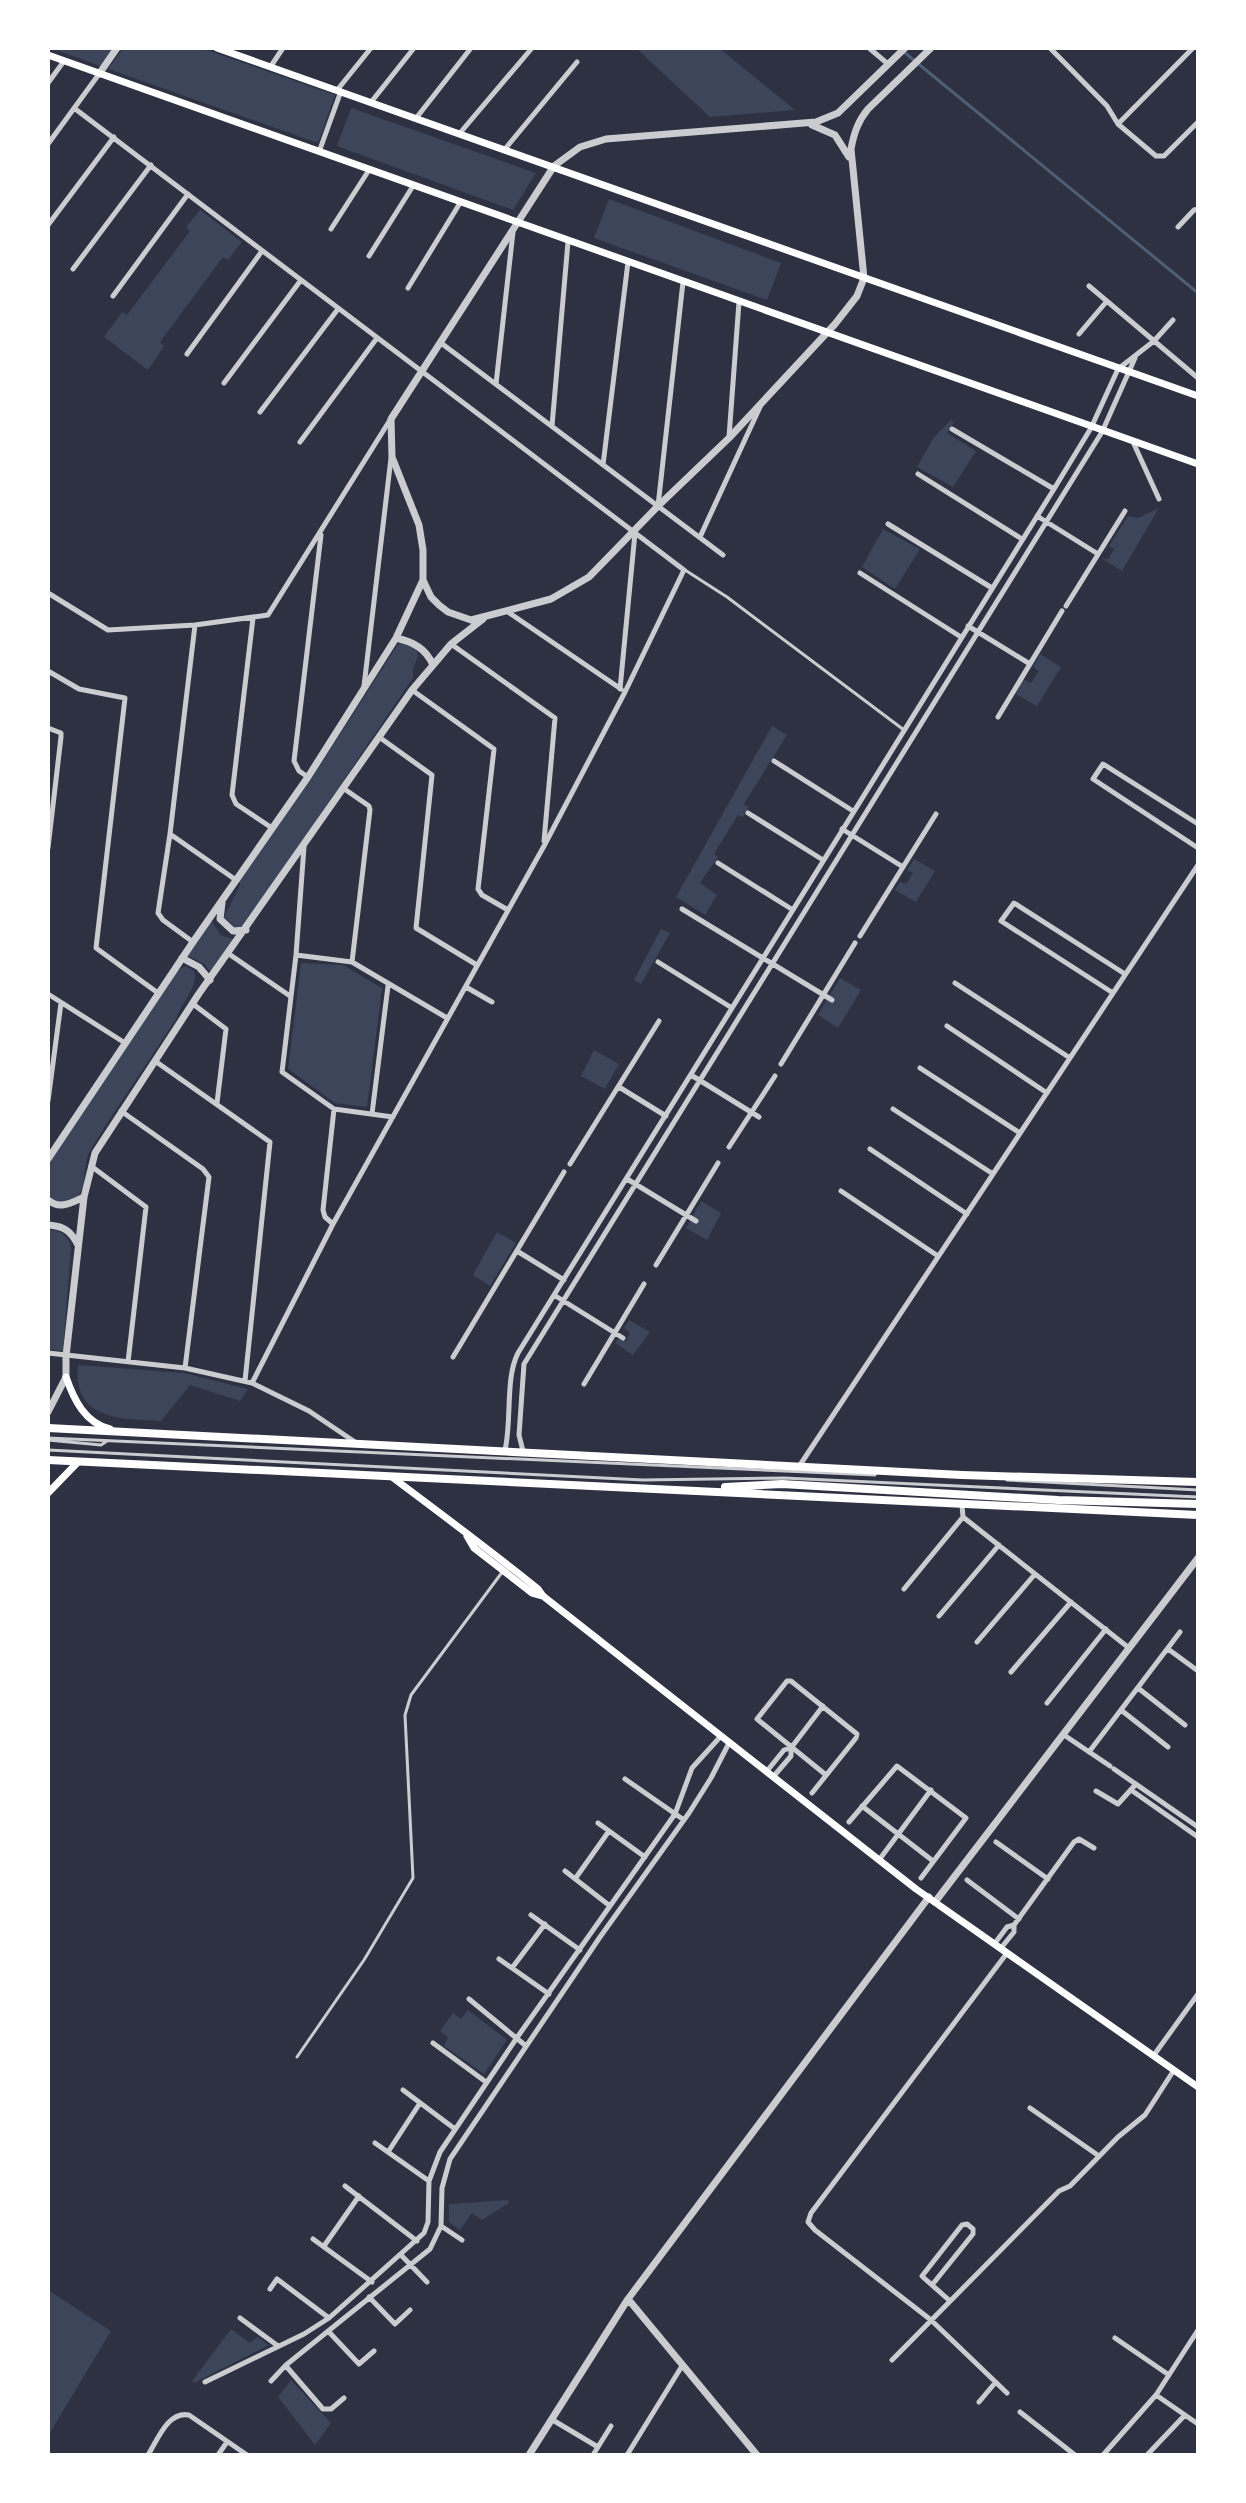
<svg xmlns="http://www.w3.org/2000/svg" width="1246" height="2503" viewBox="0 0 1246 2503" font-family="Figtree,sans-serif">
	<style>
		.green { fill: #3c4559 }
		.lines { fill: none; stroke-linecap: round; stroke-linejoin: round }
		.stream { stroke: #4f5d75; stroke-width: 3 }
		.service { stroke: #caccd0; stroke-width: 3 }
		.minor { stroke: #caccd0; stroke-width: 5 }
		.tertiary { stroke: #caccd0; stroke-width: 7 }
		.secondary { stroke: #fff; stroke-width: 7 }
		.primary { stroke: #fff; stroke-width: 8 }
	</style>
	<rect width="100%" height="100%" fill="#2d3142"/>
	<path class="green" d="M51,48h64l-15,18z
		M123,48h78l134,47 -16,46 -4,1 -207,-73z
		M636,48h83l76,62 -85,7z
		M351,108l185,65 -23,37 -176,-64z
		M609,199l172,64 -14,37 -173,-62z
		M200,210l42,32 -14,18 -5,-3 -63,85 4,4 -16,24 -44,-33 18,-25 5,3 63,-84 -4,-4z
		M951,420l3,2 -7,11 29,18 -23,36 -36,-20 17,-30z
		M1159,508l-37,63 -21,-13 7,1 6,-10 -5,-3 19,-30 10,2z
		M883,529l37,20 -25,40 -33,-22z
		M403,642l13,6 2,8 -5,13v9l-169,249 -8,1 -12,-11 16,-32 -1,-5 71,-99 88,-137z
		M1040,654l21,13 -24,39 -21,-12 6,-15 9,4 8,-12 -6,-4z
		M772,726l15,9 -43,69 5,3 -6,10 -5,-2 -24,39 4,3 -18,26 17,12 -12,20 -29,-18z
		M914,859l21,12 -19,31 -21,-12 5,-8 6,2 7,-11 -6,-3z
		M211,920l10,15 14,5 -24,33 -7,-9 -17,-9z
		M661,929l9,4 -29,51 -7,-4z
		M301,963l42,2 39,23 -15,119 -32,-4 -47,-34z
		M186,966l8,5c6,13 -13,33 -18,48 -28,44 -59,87 -86,132 -8,13 -2,36 -14,47 -9,8 -20,4 -28,-3v-26l7,-18 121,-180z
		M840,978l21,12 -23,38 -20,-13z
		M594,1050l25,14 -14,25 -24,-13z
		M701,1201l20,12 -14,27 -21,-12z
		M48,1230c13,0 19,4 23,17l-8,104 -15,-2z
		M497,1232l19,11 -26,43 -17,-11z
		M629,1320l21,12 -17,23 -18,-12 4,-5 7,3 4,-8 -6,-5z
		M78,1365l106,8 64,16 -8,12 -50,-16 -29,36c-40,-2 -89,-1 -83,-56z
		M468,2010l39,30 -23,34 -40,-28 4,-9 -8,-6 13,-18 8,6z
		M508,2200l1,3 -27,17 -10,-7 -12,17 -11,-8v-18z
		M48,2290l63,41 -63,105z
		M231,2329l19,14 7,-6 12,8 -75,38 -2,-2z
		M291,2380l40,43 -16,22 -37,-48z"/>
	<g class="lines">
		<path class="stream" d="M899,48l299,245"/>
		<path class="service" d="M685,570l42,27 177,133
			M48,1438l827,37
			M48,1440l53,5 6,-4
			M48,1450l595,30 141,-2 414,19
			M1007,1480l191,10
			M297,2057l67,-97 49,-82 -8,-163 6,-20 92,-124"/>
		<path class="minor" d="M869,48l19,16
			M1050,48l57,58 11,18 38,32h8l34,-34
			M271,66l12,-18
			M48,83l16,-22
			M338,89l33,-41
			M372,101l42,-53
			M74,108l610,462 -59,122 -81,154 -211,378 -81,159
			M417,117l54,-69
			M1118,124l75,-76
			M460,133l72,-85
			M48,144l51,-70
			M505,149l72,-87
			M319,152l22,-61
			M48,225l66,-88
			M1178,227l16,-17 4,-1
			M331,229l38,-59
			M369,256l44,-70
			M73,269l78,-104
			M1089,286l109,92
			M408,288l52,-85
			M113,296l75,-102
			M1079,334l28,-33
			M441,343l282,212
			M187,354l75,-103
			M224,383l77,-103
			M496,384l17,-152
			M260,412l78,-103
			M552,426l16,-184
			M952,429l102,60
			M729,437l10,-135
			M300,442l77,-104
			M1133,442l26,57
			M603,465l25,-203
			M918,474l104,65
			M658,506l25,-224
			M1037,516l61,38
			M888,524l104,64
			M700,537l60,-130
			M860,573l101,64
			M48,593l60,37 87,-5 73,-10 122,-195
			M1066,606l59,-95
			M508,612l113,77
			M253,618l-21,177 4,9 36,24
			M968,626l62,38
			M451,644l104,74 -11,123
			M48,671l31,18 46,9 -29,250 62,45
			M364,686l27,-228
			M620,689l15,-156
			M412,690l82,59 -16,140 4,6 26,15
			M998,717l64,-106
			M48,728l13,5v4l-13,111
			M379,737l53,38 -16,153 61,37
			M774,761l79,50
			M308,777l-9,-6 -5,-10 27,-226
			M343,788l26,18 1,4 -18,152
			M748,813l75,47
			M1198,824l-95,-60 -10,15 105,69
			M842,829l61,38
			M170,834l66,46
			M304,847l-8,108 -14,117 52,37 59,8
			M718,863l75,47
			M682,909l150,91
			M860,936l76,-122
			M193,942l-30,-22 -5,-7 12,-79 25,-209
			M229,954l61,42
			M296,955l56,7 95,56
			M658,962l74,46
			M955,983l115,75
			M466,987l26,15
			M1113,993l-112,-72 13,-18 111,71
			M48,994l77,49
			M193,1004l33,25 -9,74
			M947,1026l100,67
			M155,1061l115,81 -25,239
			M781,1064l74,-121
			M920,1068l100,65
			M691,1075l68,42
			M619,1087l47,29
			M48,1101l13,-98
			M893,1109l100,65
			M121,1111l82,58 6,8 -24,191
			M372,1114l16,-128
			M729,1147l46,-71
			M870,1149l97,65
			M570,1164l89,-143
			M91,1166l55,41 -18,155
			M627,1179l69,42
			M841,1191l97,65
			M333,1224l-8,-7 -2,-7 11,-101
			M517,1251l47,29
			M656,1265l62,-102
			M554,1295l69,43
			M48,1353l137,15 67,15 57,28 46,31
			M453,1357l111,-185
			M584,1384l60,-100
			M505,1450c7,-29 0,-72 13,-97l536,-864 37,-61 27,-59 36,-28 19,-21
			M523,1451l-4,-16 5,-71 578,-932 33,-74
			M800,1465l398,-600
			M963,1517l166,131
			M904,1589l59,-72 -1,-12
			M939,1616l60,-71
			M977,1642l58,-68
			M1168,1649l30,22
			M1011,1672l60,-70
			M1138,1688l47,37
			M1047,1703l59,-74
			M1121,1710l47,37
			M1064,1735l46,31
			M1089,1752l91,-120
			M1114,1769l84,58
			M767,1771l17,-21 6,-2
			M773,1777l18,-21v-8l32,-42
			M625,1779l59,41
			M1131,1790l67,47
			M1096,1791l22,13 18,-20
			M812,1793l44,-55 1,-4 -66,-53h-4l-30,38 69,56
			M862,1806l71,55
			M849,1822l48,-56 69,52 -45,60
			M598,1823l47,34
			M996,1842l52,37
			M879,1860l52,-70
			M565,1871l45,35
			M575,1879l34,-48
			M967,1880l52,39
			M531,1915l49,35
			M995,1943l12,-16 7,-2
			M1001,1948l13,-16v-7l60,-83 5,-3 15,9
			M1007,1953l-196,260 -3,9 7,8 116,90 76,73
			M499,1959l50,35
			M512,1968l33,-44
			M469,1999l57,47
			M433,2043l53,39
			M1154,2055l44,-61
			M403,2090l52,39
			M1030,2108l69,48
			M375,2143l54,38
			M388,2152l32,-49
			M345,2186l72,55
			M441,2226l21,14
			M313,2239l59,43
			M324,2246l35,-50
			M401,2255l26,27
			M932,2285l41,-51v-5l-6,-5 -5,1 -40,51 2,2 26,23
			M270,2289l7,-10 52,39
			M369,2297l26,27 15,-14
			M240,2318l38,28
			M329,2332l30,32 15,-13
			M1115,2338l54,37
			M892,2360l167,-169 11,-5 48,-49 27,-22 29,-45
			M286,2366l37,43h8l13,-11
			M271,2381l15,-16 144,-116 11,-23 1,-38 8,-29 150,-222 89,-124 22,-35 18,-35
			M205,2382l99,-48 25,-16 95,-85 4,-11 1,-41 11,-29 76,-113 159,-225 17,-46 29,-32
			M1156,2395l42,29
			M979,2402l16,-19
			M1020,2412l55,43
			M551,2419l47,28
			M148,2455c10,-16 20,-44 41,-40l58,40
			M218,2455l9,-13
			M593,2455l18,-29
			M627,2455l55,-89
			M1103,2455l53,-60 42,-65
			M1147,2455l38,-40"/>
		<path class="tertiary" d="M99,74l18,-26
			M812,125l23,10 14,22
			M423,580l8,17 8,8 9,7 23,8 80,-21 38,-22 69,-71 71,-68 106,-114 22,-28 7,-18 -13,-129c3,-16 7,-28 17,-40l63,-61
			M396,638c18,4 30,11 37,27
			M222,903l-2,16 13,12 13,-1
			M182,958l17,9 11,13
			M48,1159l145,-217 115,-165 88,-139 27,-58v-30l-4,-25 -27,-68 -1,-38 163,-253 26,-19 26,-8 210,-17 22,-9 67,-65
			M48,1200c12,10 23,3 36,-3
			M48,1225c16,1 23,6 30,20
			M48,1412l18,-35v-21l18,-159 11,-44 103,-158 214,-305 39,-46 32,-25
			M935,1902l263,-344
			M628,2299l129,156
			M529,2455l99,-156 301,-402"/>
		<path class="secondary" d="M217,48l981,348
			M48,55l1150,409
			M66,1377c8,23 19,46 44,52
			M392,1477c49,37 98,73 146,112l5,7 373,293 282,198
			M48,1493l30,-31
			M467,1536l7,12 58,45 11,3"/>
		<path class="primary" d="M48,1428l914,47 236,7
			M48,1460l1150,55
			M725,1487l57,-3 276,16 140,4"/>
	</g>
	<rect width="1246" height="2503" fill="none" stroke="#ffffff" stroke-width="100"/>
</svg>
